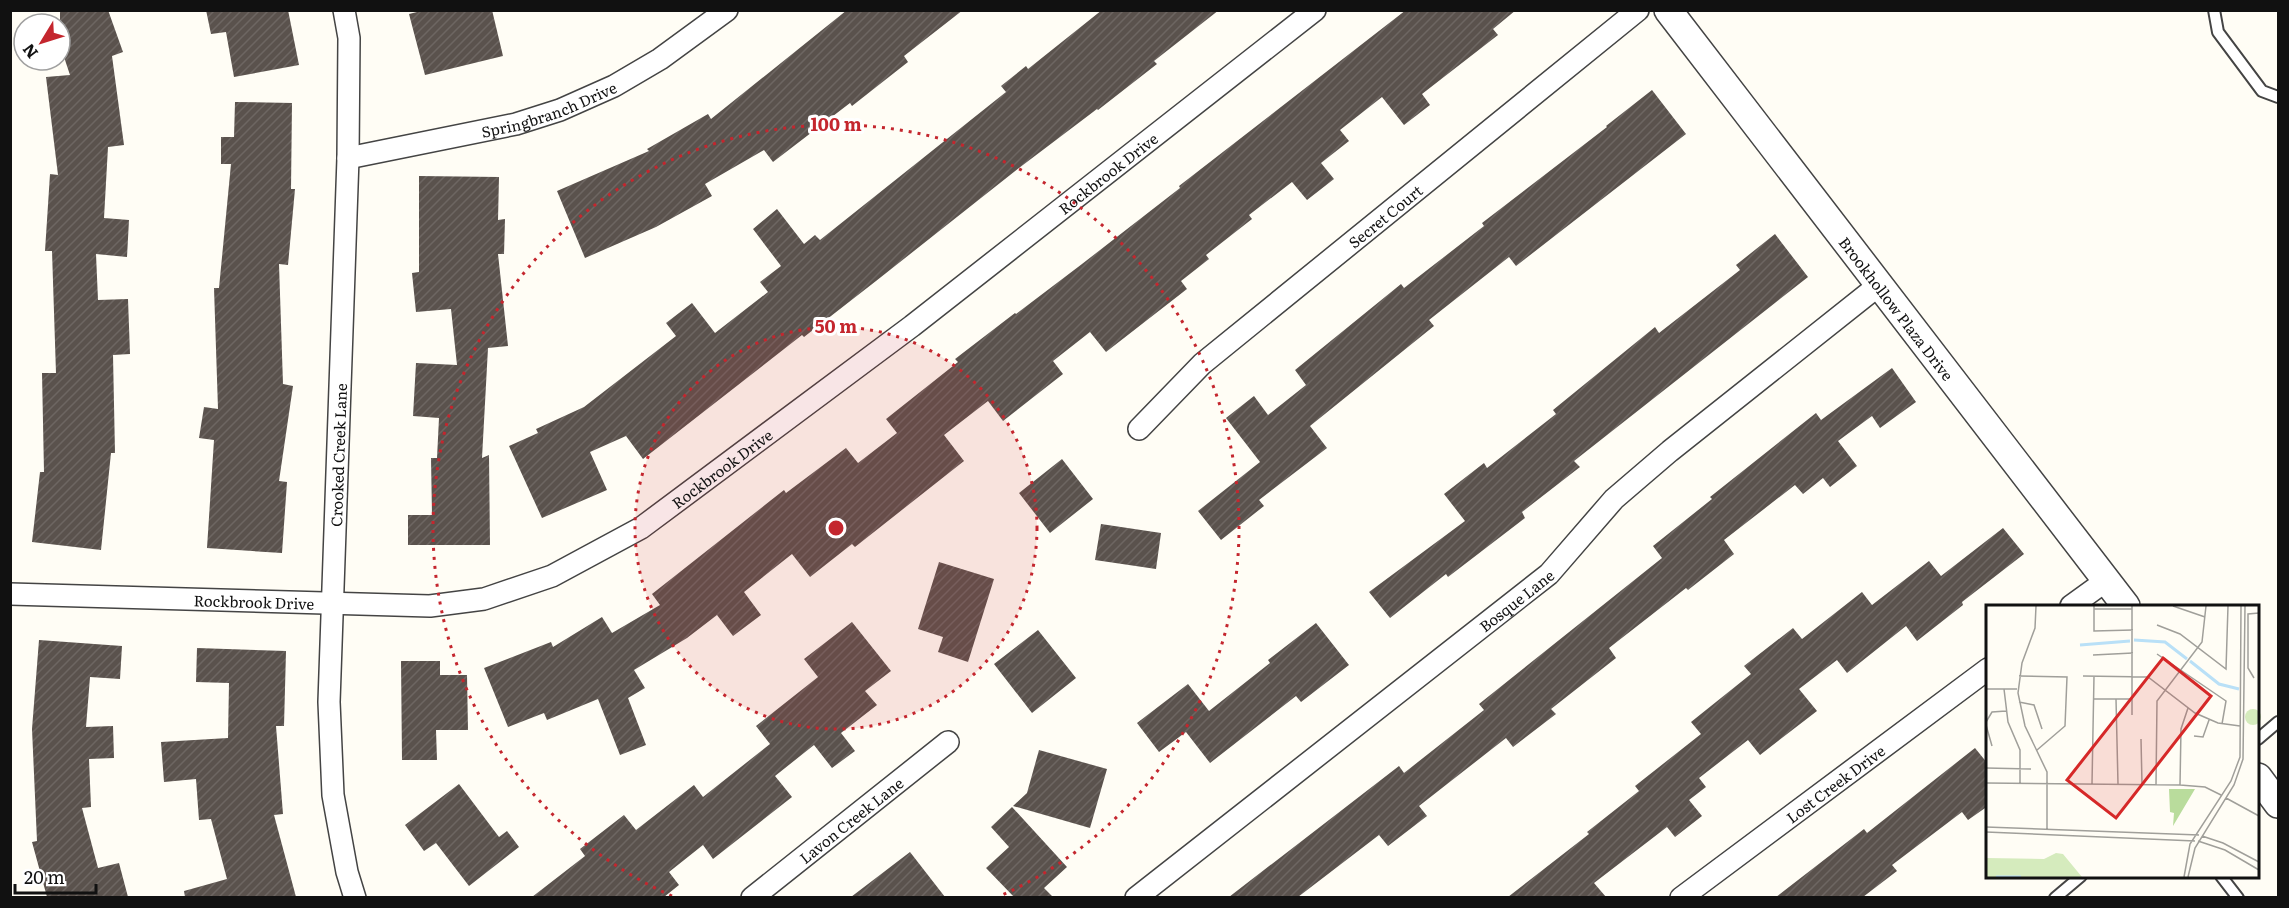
<svg xmlns="http://www.w3.org/2000/svg" width="2289" height="908" viewBox="0 0 2289 908" font-family="Literata,serif">
	<style>
		.building { fill: url(#building-hatch) }
		.lines { fill: none; stroke-linecap: round; stroke-linejoin: round }
		.service-casing { stroke: #444; stroke-width: 14 }
		.minor-casing { stroke: #444; stroke-width: 24 }
		.tertiary-casing { stroke: #444; stroke-width: 30 }
		.service { stroke: #fff; stroke-width: 10 }
		.minor { stroke: #fff; stroke-width: 21 }
		.tertiary { stroke: #fff; stroke-width: 27 }
		.ring { fill: none; stroke: #c4262e; stroke-width: 3; stroke-dasharray: 3 6 }
		.labels { text-anchor: middle; dominant-baseline: central; stroke-width: 6; stroke-linejoin: round; paint-order: stroke }
		.street-label { font-size: 15px; fill: #111; stroke: #fff }
		.inset-river { fill: none; stroke: #b9e0f7; stroke-width: 3 }
		.inset-road { fill: none; stroke: #a09f9a; stroke-width: 1.5 }
		.view { fill: #d62828; fill-opacity: 0.15; stroke: #d62828; stroke-width: 3 }
		.inset-edge { fill: none; stroke: #111; stroke-width: 3 }
		.centre { fill: #c4262e; stroke: #fff; stroke-width: 3 }
		.ring-label { font-size: 18px; text-anchor: middle; font-weight: bold; fill: #c4262e; stroke: #fff; stroke-width: 6; stroke-linejoin: round; paint-order: stroke }
	</style>
	<defs>
		<pattern id="building-hatch" width="6" height="6" patternUnits="userSpaceOnUse" patternTransform="scale(1.5)"><rect width="6" height="6" fill="#5a524d"/><path d="M-1 1l2-2M0 6l6-6M5 7l2-2" fill="none" stroke="#6d6662"/></pattern>
	</defs>
	<rect width="100%" height="100%" fill="#fffdf5"/>
	<path class="building" d="M60,10h48l15,42 -11,4 12,89 -16,2 -4,71 25,2 -2,37 -31,-3 2,46 30,-1 2,55 -17,1 2,98h-4l-10,97 -69,-8 8,-70h4l-2,-99h14l-4,-122h-7l5,-77 8,1 -12,-98 24,-2 -10,-30z
		M206,10h82l11,55 -65,12 -8,-45 -15,2z
		M425,10h67l11,46 -78,19 -16,-61z
		M847,10h116l-59,46 4,6 -56,44 -2,-3 -77,59 -9,-12 -59,34 7,12 -56,31 -71,31 -28,-67 92,-40 -2,-2 61,-35 3,5z
		M1102,10h117l-65,51 3,3 -59,46 -1,-1 -78,59 -143,113 -72,56 -2,-2 -159,124 -17,-23 -36,16 17,38 -65,28 -33,-72 29,-13 -2,-4 48,-22 92,-71 -10,-13 26,-20 23,30 53,-41 -8,-10 21,-16 -28,-37 24,-20 27,35 11,-9 5,5 186,-148 -5,-6 25,-20 2,3z
		M1406,10h110l-23,19 5,6 -76,59 8,11 -26,20 -22,-28 -42,33 9,11 -28,22 13,16 -27,21 -15,-18 -43,33 3,4 -46,36 3,4 -28,22 6,8 -81,63 -16,-20 -37,29 10,13 -60,47 -15,-20 -44,34 20,26 -109,86 -3,-3 -42,33 -18,-23 -48,38 17,23 -28,21 -16,-21 -30,23 -53,32 11,18 -17,10 18,47 -26,10 -22,-56 -51,21 -3,-7 -36,14 -24,-59 67,-26 2,5 49,-30 10,16 48,-28 -8,-11 132,-104 2,3 60,-45 12,15 39,-30 -11,-14 72,-57 -3,-3 60,-46 1,1 66,-50 98,-76 -1,-2z
		M1652,90l34,44 -170,132 -7,-9 -80,63 5,6 -124,100 17,22 -68,52 5,6 -43,34 -23,-29 62,-49 -34,-44 28,-22 14,19 38,-30 -11,-15 106,-86 3,4 80,-62 -2,-3 125,-96 -1,-1z
		M235,102l57,1 -1,86h4l-7,76 -9,-1 4,120 10,2 -14,95 8,1 -5,71 -75,-5 7,-108 -15,-2 5,-31 14,2 -4,-121h5l12,-124h-10v-27h13z
		M419,176l80,1 -1,43 7,-1 -1,35h-6l10,92 -20,2 -6,110 7,-3 1,90h-82v-30h24l-1,-57h6l2,-40 -26,-2 3,-53 41,2 -6,-56 -35,3 -4,-39 7,-1z
		M1775,234l33,43 -234,184 6,6 -58,45 3,6 -77,59 -2,-3 -56,44 -21,-26 96,-71 -21,-27 40,-31 3,5 69,-54 -3,-4 102,-83 4,6 81,-63 -4,-5z
		M1892,368l24,34 -36,26 -8,-12 -34,25 19,25 -27,21 -7,-9 -20,16 -8,-9 -71,55 10,14 -46,36 -2,-2 -77,60 7,10 -65,51 5,5 -43,33 -7,-9 -87,68 8,10 -39,30 -9,-11 -81,62h-69l170,-131 5,7 80,-63 -5,-6 183,-146 -9,-12 59,-47 -2,-2 106,-84 5,7z
		M1062,459l31,40 -43,34 -31,-40z
		M1101,524l60,9 -5,36 -61,-9z
		M2003,528l21,26 -62,48 1,3 -46,36 -11,-15 -59,47 -10,-13 -38,29 18,22 -57,44 -12,-15 -49,38 7,9 -17,13 13,16 -27,21 -8,-10 -73,56 12,14h-98l81,-63 -2,-2 52,-41 -4,-5 66,-52 -10,-12 60,-48 -7,-8 49,-38 9,11 60,-47 10,13 57,-44 12,15z
		M939,562l55,17 -26,83 -30,-10 5,-15 -25,-8z
		M852,622l39,49 -26,20 12,14 -36,28 14,18 -23,17 -18,-23 -39,31 17,21 -79,62 -10,-14 -34,27 10,13 -15,12h-132l53,-41 -5,-7 44,-34 12,15 58,-45 9,12 67,-53 -14,-18 62,-49 -14,-18z
		M1316,623l33,42 -48,37 -5,-6 -86,67 -24,-31 -27,20 -22,-29 51,-39 21,27 61,-48 -2,-3z
		M1038,630l38,48 -44,35 -38,-49z
		M39,640l83,6 -2,33 -30,-2 -4,50 27,-1 1,32 -25,1 2,48 -9,1 16,60 21,-5 9,34h-81l-15,-55 5,-1 -5,-112z
		M197,648l89,3 -2,75h-8l7,88 -9,1 22,82h-111l-1,-6 43,-12 -16,-60 -12,1 -3,-41 -32,3 -3,-40 67,-4 1,-55 -33,-1z
		M401,661h39v14h27l1,55h-32l1,30h-35z
		M1975,748l13,16v42l-20,14 -6,-8 -70,53 5,6 -34,26h-87l88,-68 3,4z
		M1039,750l68,19 -17,59 -77,-22 14,-13z
		M459,784l40,53 8,-6 12,16 -50,39 -33,-43 -12,8 -19,-26z
		M1012,807l55,60 -23,21 9,9h-39l-28,-29 23,-21 -18,-20z
		M910,852l35,45h-94z"/>
	<g class="lines">
		<g class="service-casing">
			<path id="service" d="M2214,10l4,22 44,59 16,6
				M2258,739l20,-17
				M2221,876l17,22
				M2055,898l26,-22"/>
		</g>
		<g class="minor-casing">
			<g id="minor">
				<path d="M344,10l5,28 -1,120 -19,544 4,93 14,77 8,26"/>
				<path id="s1" d="M348,158l168,-34 44,-14 54,-24 46,-27 67,-49"/>
				<path id="s2" d="M1139,429l63,-65 436,-354"/>
				<path id="s3" d="M10,594l420,12 54,-7 68,-23 89,-48 271,-202 403,-316"/>
				<path d="M2071,606l36,-26"/>
				<path id="s4" d="M752,898l196,-156"/>
				<path id="s5" d="M1136,898l413,-324 65,-75 56,-48 209,-166"/>
				<path id="s6" d="M1681,898l307,-229"/>
			</g>
		</g>
		<g class="tertiary-casing">
			<g id="tertiary">
				<path id="s7" d="M1668,10l458,596"/>
				<path d="M2258,777l20,27"/>
			</g>
		</g>
		<use href="#service" class="service"/>
		<use href="#minor" class="minor"/>
		<use href="#tertiary" class="tertiary"/>
	</g>
	<circle cx="836" cy="528" r="201" fill="#c4262e" fill-opacity=".12"/>
	<g class="ring">
		<circle cx="836" cy="528" r="201"/>
		<path d="M672 896A403 403 0 1 1 1000 896"/>
	</g>
	<g class="labels">
		<g class="street-label">
			<text stroke="none"><textPath href="#s1" startOffset="207">Springbranch Drive</textPath></text>
			<text stroke="none"><textPath href="#s3" startOffset="1234">Rockbrook Drive</textPath></text>
			<text stroke="none"><textPath href="#s2" startOffset="326">Secret Court</textPath></text>
			<text stroke="none"><textPath href="#s7" startOffset="376">Brookhollow Plaza Drive</textPath></text>
			<text transform="translate(338 455) rotate(-88)">Crooked Creek Lane</text>
			<text stroke="none"><textPath href="#s3" startOffset="748">Rockbrook Drive</textPath></text>
			<text stroke="none"><textPath href="#s5" startOffset="483">Bosque Lane</textPath></text>
			<text stroke="none"><textPath href="#s3" startOffset="244">Rockbrook Drive</textPath></text>
			<text stroke="none"><textPath href="#s6" startOffset="192">Lost Creek Drive</textPath></text>
			<text stroke="none"><textPath href="#s4" startOffset="126">Lavon Creek Lane</textPath></text>
		</g>
	</g>
	<g transform="translate(1986 605)">
		<rect width="273" height="273" fill="#fffdf5"/>
		<path d="M259 112a8 8 0 1 1 16 0a8 8 0 1 1-16 0Z" fill="#d5ebbd"/>
		<path d="M183,184h26l-22,37 1,-13 -4,-1z" fill="#b9dc9c"/>
		<path d="M70,248l7,1 19,23h-96v-19l58,1z" fill="#d5ebbd"/>
		<path class="inset-river" d="M148,35l31,2 22,17M94,40l50,-4M204,56l29,23 20,5M10,272h25"/>
		<path class="inset-road" d="M50,1l-1,22 -13,35 -4,30 7,33 22,46v57M108,1v25l39,-1M187,1l32,11M108,4h38M171,20l23,9 46,35 2,-63M171,49l69,47 -4,23M107,50l40,-2M33,71l48,1 -2,49 -28,24M97,71l65,1 47,36 23,10 22,3M268,73l-6,-10v-54l11,-1M0,84h31M18,84l4,33 12,28v33M107,94h39M130,94l2,85M33,97l15,3 8,24M146,110v-109M0,117l6,-10 14,-1M0,120l6,21M208,131l9,1 6,-17M155,134l1,45M0,163l45,1M0,178l194,2 25,2 16,8M106,179l2,-108M170,180l1,-84 45,-59 4,-36M194,180l1,-56 7,-21M240,193l33,18M0,222l213,8M0,227l209,9M216,231l21,7 36,19M212,236l27,9 34,20M198,272l6,-33 41,-63 9,-24 1,-151M202,272l7,-29 39,-63 9,-26 2,-153"/>
		<path class="view" d="M177,53l48,38 -95,122 -49,-38z"/>
		<rect width="273" height="273" class="inset-edge"/>
	</g>
	<circle cx="836" cy="528" r="9" class="centre"/>
	<g class="ring-label">
		<text x="836" y="131">100 m</text>
		<text x="836" y="333">50 m</text>
	</g>
	<rect width="2289" height="908" fill="none" stroke="#111111" stroke-width="24"/>
	<g transform="translate(42 42) rotate(232)"><circle r="28" fill="#ffffff" stroke="#a0a0a0" stroke-width="1.5"/>
	<path d="M0-4.5L10 22L0 15L-10 22Z" fill="#c4262e"/>
	<text y="-9" font-size="16" font-weight="bold" text-anchor="middle" fill="#111111">N</text>
	</g>
	<path d="M15 884v9h81v-9" fill="none" stroke="#111111" stroke-width="3"/>
	<text x="24" y="884" font-size="18" fill="#111111" stroke="#ffffff" stroke-width="4.5" paint-order="stroke">20 m</text>
</svg>
